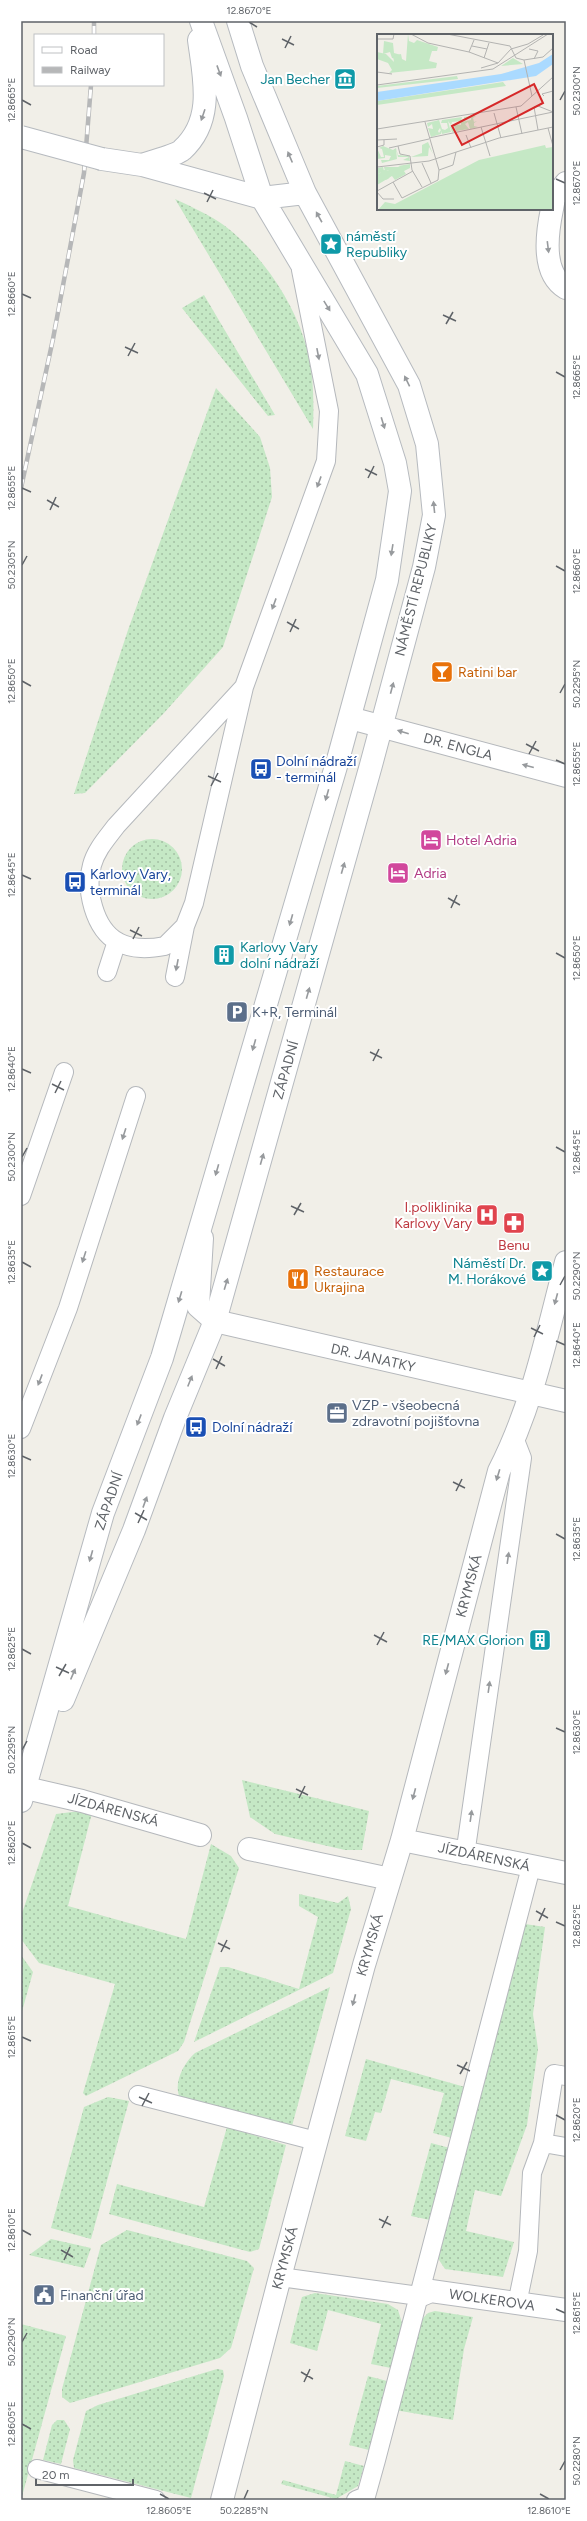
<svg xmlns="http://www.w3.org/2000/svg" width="587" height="2521" viewBox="0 0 587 2521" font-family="Figtree,sans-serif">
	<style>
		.grass { fill: url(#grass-dots) }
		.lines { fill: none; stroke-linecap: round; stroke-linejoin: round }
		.lane-casing { stroke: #b5b8bc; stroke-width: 20 }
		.street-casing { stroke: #b5b8bc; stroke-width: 24 }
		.secondary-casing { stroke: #b6babf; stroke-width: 24 }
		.lane { stroke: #fff; stroke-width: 18 }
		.street { stroke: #fff; stroke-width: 22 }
		.secondary { stroke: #fff; stroke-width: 22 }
		.rail-casing { stroke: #b6b7b8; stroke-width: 4.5 }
		.rail { stroke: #fff; stroke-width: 3; stroke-dasharray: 9; stroke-linecap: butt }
		.secondary-bridge-casing { stroke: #b6babf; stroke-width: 24; stroke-linecap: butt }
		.secondary-bridge { stroke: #fff; stroke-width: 22 }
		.oneway { fill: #979a9d }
		.ticks { fill: none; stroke: #5f6368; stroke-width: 1.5 }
		.labels { text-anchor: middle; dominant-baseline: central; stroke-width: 4; stroke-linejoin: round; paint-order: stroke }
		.culture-label { font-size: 14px; fill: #0d838f; stroke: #fff; text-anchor: end }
		.street-label { font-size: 14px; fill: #5f6368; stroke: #fff }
		.food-label { font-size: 14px; fill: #c56008; stroke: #fff; text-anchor: start }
		.transit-label { font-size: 14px; fill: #164399; stroke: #fff; text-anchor: start }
		.hotel-label { font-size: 14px; fill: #b23c85; stroke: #fff; text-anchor: start }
		.service-label { font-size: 14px; fill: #4e5e75; stroke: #fff; text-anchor: start }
		.health-label { font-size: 14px; fill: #be3a42; stroke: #fff; text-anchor: end }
		.inset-road { fill: none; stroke: #b3b3b1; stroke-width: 1 }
		.view { fill: #d62828; fill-opacity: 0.15; stroke: #d62828; stroke-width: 2 }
		.inset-edge { fill: none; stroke: #5f6368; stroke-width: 2 }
		.neatline { fill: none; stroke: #5f6368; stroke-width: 1.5 }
		.ticks-label { font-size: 10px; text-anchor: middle; fill: #5f6368 }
	</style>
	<defs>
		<pattern id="grass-dots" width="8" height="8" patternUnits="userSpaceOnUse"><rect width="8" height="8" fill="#c5e8c5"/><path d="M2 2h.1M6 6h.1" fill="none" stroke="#a3c0a4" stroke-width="1.8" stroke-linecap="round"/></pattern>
	</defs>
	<rect width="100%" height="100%" fill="#f1efe8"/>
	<path class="grass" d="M175,199c17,8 35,16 50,27 35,27 66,72 79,113 10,29 10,61 9,90z
		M204,295l71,120 -7,1 -86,-108z
		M216,388l44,49 10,31 2,29 -17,53 -32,97 -59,66 -79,80 -11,1 54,-164z
		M122 869a30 30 0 1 1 60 0a30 30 0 1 1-60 0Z
		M242,1780l127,31 -7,39h-17l-70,-16 -25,-17z
		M80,1811l12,2 -24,93 118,33 25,-95 20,12 8,12 -55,174 -6,9 -92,45 -3,-3 32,-109 -76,-21 -18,-24v-23l35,-102z
		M299,1894l39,9 10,-7 3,13 -18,64 -139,69 26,-75h8l71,22 19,-72 -19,-11z
		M525,1924l20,3 -12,87 5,35 -11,76 -26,71 -26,-6 -9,41 48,11 -11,35 -58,-8 -6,-9 -1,-8z
		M21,1955l12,17 -12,43z
		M330,1987l-38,139 -113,-30c-5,-15 5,-33 16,-43z
		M366,2059l99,28 -13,51 -19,-5 11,-40 -53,-14 -10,34 -6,-1 -9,29 -21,-5z
		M108,2097l21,4 -38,138 -40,-11 33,-121z
		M227,2127l59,18 -27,104 -9,3 -141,-38 8,-30 87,23z
		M431,2143l19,5 -20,72 -19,-4z
		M127,2230l120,31 7,7 -23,80 -11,10 -150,45 -8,-6v-8l39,-144z
		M51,2239l40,9 -7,20 -55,-13z
		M315,2293l73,11 10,6 4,13 -11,45 -20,-4 10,-40 -53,-14 -11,41 -27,-8 12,-46z
		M435,2311l38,6 -9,32 -11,71 -58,-10 24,-88 9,-9z
		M21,2324l45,12 -45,164z
		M217,2369l6,1 1,6 -33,122 -117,-30 -1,-8 13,-49 12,-6z
		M368,2376l19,5 -18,69 -20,-5z
		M57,2420h7l6,9 -9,35 -18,-4 9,-35z
		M345,2461l19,5 -6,20 -22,13 -55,-15 2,-4 53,15z"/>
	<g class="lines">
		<g class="lane-casing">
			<path id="lane" d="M185,926l-20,20c-16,3 -32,4 -47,-4 -24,-13 -33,-53 -26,-77 4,-15 15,-27 24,-39l127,-138
				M107,972l10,-31
				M175,977l10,-51 9,-23 50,-216 82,-226 3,-50 -28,-141
				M21,1196l43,-124
				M21,1429l47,-121 68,-212
				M465,1855l57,-397 -7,-18
				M138,2095l178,46
				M543,2143l23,4
				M280,2277l139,19
				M517,2304l11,-53 4,-78 11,-30 11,-69 12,2
				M37,2469l119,31
				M356,2500l10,-4 10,-36 155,-593"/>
		</g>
		<g class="street-casing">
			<path id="street" d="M552,209c-5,24 -11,64 14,79
				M552,209l2,-11 12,-15
				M350,718l216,58
				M202,1238l-4,68 17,15 351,80
				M26,1788l56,13 118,34
				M402,1840l164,33
				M249,1849l141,30
				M419,2296l12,-5 135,19
				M222,2500l58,-223 84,-312 38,-125 97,-369c34,-66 48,-138 67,-209"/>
		</g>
		<g class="secondary-casing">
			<path id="secondary" d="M102,159l40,6 120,33 43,-5
				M142,165c10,-4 33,-9 40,-15 33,-30 22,-72 17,-110
				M63,1700l71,-170 41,-112 40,-97 156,-556 53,-198 10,-52 -7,-71 -18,-59 -104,-192 -53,-127 -14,-45
				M21,1801l82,-288 59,-155 177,-602 48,-176 13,-89 -5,-28 -28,-89 -105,-176 -26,-80 -35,-97"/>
		</g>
		<use href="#lane" class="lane"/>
		<use href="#street" class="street"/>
		<use href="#secondary" class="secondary"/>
		<g class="rail-casing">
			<path id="rail" d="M94,35v-14
				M21,488l32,-149 31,-166 7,-88"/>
		</g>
		<use href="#rail" class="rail"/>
		<g class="secondary-bridge-casing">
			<path id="secondary-bridge" d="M21,137l81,22"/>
		</g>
		<use href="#secondary-bridge" class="secondary-bridge"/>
	</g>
	<defs><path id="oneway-solid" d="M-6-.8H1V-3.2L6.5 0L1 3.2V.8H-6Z"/></defs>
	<g class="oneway">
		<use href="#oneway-solid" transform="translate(219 71) rotate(70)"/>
		<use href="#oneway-solid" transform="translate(203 115) rotate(109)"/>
		<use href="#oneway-solid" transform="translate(290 157) rotate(-113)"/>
		<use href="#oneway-solid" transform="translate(319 217) rotate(-119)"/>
		<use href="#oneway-solid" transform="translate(548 247) rotate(83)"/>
		<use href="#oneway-solid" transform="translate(327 306) rotate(58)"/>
		<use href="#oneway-solid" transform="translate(318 354) rotate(79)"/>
		<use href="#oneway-solid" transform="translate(407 381) rotate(-116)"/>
		<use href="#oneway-solid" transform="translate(383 423) rotate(73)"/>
		<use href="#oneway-solid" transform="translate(319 482) rotate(110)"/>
		<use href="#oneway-solid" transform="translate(434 507) rotate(-96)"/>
		<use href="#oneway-solid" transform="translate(392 550) rotate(99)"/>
		<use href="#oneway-solid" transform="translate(274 604) rotate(110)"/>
		<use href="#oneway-solid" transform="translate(392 688) rotate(-75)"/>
		<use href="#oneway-solid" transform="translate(403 732) rotate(-163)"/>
		<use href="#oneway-solid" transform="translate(528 766) rotate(-165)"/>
		<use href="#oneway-solid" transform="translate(327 795) rotate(106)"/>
		<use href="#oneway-solid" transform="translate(343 868) rotate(-74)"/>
		<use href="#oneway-solid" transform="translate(291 920) rotate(106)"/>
		<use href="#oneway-solid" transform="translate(177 965) rotate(101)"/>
		<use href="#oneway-solid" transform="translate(308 993) rotate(-74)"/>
		<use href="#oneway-solid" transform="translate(254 1045) rotate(106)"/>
		<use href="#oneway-solid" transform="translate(124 1134) rotate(108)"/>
		<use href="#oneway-solid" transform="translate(262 1159) rotate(-74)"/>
		<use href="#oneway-solid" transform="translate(217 1170) rotate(106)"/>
		<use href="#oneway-solid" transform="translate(84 1257) rotate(108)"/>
		<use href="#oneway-solid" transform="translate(226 1284) rotate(-73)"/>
		<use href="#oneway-solid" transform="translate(180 1297) rotate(107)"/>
		<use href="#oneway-solid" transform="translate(556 1299) rotate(105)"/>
		<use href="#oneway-solid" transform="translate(40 1380) rotate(111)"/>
		<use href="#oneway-solid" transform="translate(190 1381) rotate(-68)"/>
		<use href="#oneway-solid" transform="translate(139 1420) rotate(111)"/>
		<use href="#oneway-solid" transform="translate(498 1475) rotate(107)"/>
		<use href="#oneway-solid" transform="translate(145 1502) rotate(-70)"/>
		<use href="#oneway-solid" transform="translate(91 1556) rotate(106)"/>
		<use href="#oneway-solid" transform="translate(508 1558) rotate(-82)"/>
		<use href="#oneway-solid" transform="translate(447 1669) rotate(105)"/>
		<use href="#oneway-solid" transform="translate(73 1674) rotate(-67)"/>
		<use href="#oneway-solid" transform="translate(489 1687) rotate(-82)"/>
		<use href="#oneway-solid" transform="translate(414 1794) rotate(105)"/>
		<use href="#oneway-solid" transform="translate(471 1816) rotate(-82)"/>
		<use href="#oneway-solid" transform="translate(354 2000) rotate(105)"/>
	</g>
	<path class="ticks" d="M249,22l8,5M282,39l12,6M285,48l6,-12M22,100l9,5M560,100l5,-9M556,179l9,4M204,193l12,6M207,202l6,-12M22,294l9,4M443,315l13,6M446,324l7,-12M125,347l13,6M128,356l7,-13M556,372l9,5M365,469l12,6M368,478l6,-12M22,488l9,4M47,500l12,7M50,510l6,-13M22,565l5,-9M556,566l9,5M287,622l12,7M290,632l6,-13M22,681l9,5M560,693l5,-9M526,744l13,7M529,754l7,-13M556,760l9,4M208,776l13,6M211,786l7,-13M22,875l9,4M448,898l12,7M451,908l6,-13M130,930l12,6M133,939l6,-12M556,953l9,5M370,1052l12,6M373,1061l6,-12M22,1069l9,4M52,1084l12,6M55,1093l6,-12M556,1147l9,5M22,1157l5,-9M291,1206l13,6M294,1215l7,-12M22,1262l9,5M560,1285l5,-9M531,1328l12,6M534,1337l6,-12M556,1341l9,4M213,1359l12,7M216,1369l6,-13M22,1456l9,4M453,1482l12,6M456,1491l6,-12M135,1513l12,7M138,1523l6,-13M556,1534l9,5M374,1635l13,7M377,1645l7,-13M22,1649l9,5M56,1667l13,6M59,1676l7,-12M556,1728l9,4M22,1750l5,-9M296,1789l12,6M299,1798l6,-12M22,1843l9,5M536,1911l12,7M539,1921l6,-13M556,1922l9,4M218,1943l12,6M221,1952l6,-12M22,2037l9,4M457,2065l13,6M460,2074l7,-12M139,2097l13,6M142,2106l7,-13M556,2115l9,5M379,2219l12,6M382,2228l6,-12M22,2230l9,5M61,2250l12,7M64,2260l6,-13M556,2309l9,4M22,2342l5,-9M301,2372l12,7M304,2382l6,-13M22,2424l9,5M560,2470l5,-9M160,2494l9,5M540,2494l9,5M244,2499l4,-9"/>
	<defs>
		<g id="museum-square" transform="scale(1.15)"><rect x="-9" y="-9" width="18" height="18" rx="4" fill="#0f9aa8" stroke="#fff"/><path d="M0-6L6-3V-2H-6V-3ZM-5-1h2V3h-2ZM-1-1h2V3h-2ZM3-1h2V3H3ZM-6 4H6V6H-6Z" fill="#fff"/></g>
		<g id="sight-square" transform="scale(1.15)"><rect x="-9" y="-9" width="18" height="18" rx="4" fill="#0f9aa8" stroke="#fff"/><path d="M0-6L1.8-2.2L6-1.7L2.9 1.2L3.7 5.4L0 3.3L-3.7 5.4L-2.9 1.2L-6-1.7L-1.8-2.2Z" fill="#fff"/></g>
		<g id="bar-square" transform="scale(1.15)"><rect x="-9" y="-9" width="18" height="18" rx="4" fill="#e8710a" stroke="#fff"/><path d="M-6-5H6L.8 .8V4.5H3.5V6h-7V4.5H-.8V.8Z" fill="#fff"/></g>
		<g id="bus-square" transform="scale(1.15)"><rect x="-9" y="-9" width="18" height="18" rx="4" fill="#1a4fb4" stroke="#fff"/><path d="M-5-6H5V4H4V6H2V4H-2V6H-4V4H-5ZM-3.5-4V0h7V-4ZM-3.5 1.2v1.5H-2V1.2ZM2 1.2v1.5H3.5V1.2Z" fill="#fff"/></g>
		<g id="hotel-square" transform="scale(1.15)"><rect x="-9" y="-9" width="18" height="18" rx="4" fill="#d1479c" stroke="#fff"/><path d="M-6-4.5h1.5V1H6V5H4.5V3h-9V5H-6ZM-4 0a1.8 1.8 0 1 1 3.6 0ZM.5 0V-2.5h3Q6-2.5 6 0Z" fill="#fff"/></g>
		<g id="building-square" transform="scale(1.15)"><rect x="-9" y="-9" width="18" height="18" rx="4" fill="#0f9aa8" stroke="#fff"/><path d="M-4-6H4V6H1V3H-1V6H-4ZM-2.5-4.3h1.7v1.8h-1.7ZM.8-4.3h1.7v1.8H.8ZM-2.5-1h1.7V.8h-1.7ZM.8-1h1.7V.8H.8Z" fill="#fff"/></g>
		<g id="parking-square" transform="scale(1.15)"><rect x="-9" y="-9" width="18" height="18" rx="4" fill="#5c6f8a" stroke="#fff"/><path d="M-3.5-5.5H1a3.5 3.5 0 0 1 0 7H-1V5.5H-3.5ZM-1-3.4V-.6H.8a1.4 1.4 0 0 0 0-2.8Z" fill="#fff"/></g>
		<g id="hospital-square" transform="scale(1.15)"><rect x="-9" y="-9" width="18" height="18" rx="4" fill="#e0444e" stroke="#fff"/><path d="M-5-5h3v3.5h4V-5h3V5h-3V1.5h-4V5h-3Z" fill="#fff"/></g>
		<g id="pharmacy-square" transform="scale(1.15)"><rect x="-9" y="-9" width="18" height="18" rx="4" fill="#e0444e" stroke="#fff"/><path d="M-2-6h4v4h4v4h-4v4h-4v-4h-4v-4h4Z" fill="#fff"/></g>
		<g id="restaurant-square" transform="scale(1.15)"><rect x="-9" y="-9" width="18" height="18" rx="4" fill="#e8710a" stroke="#fff"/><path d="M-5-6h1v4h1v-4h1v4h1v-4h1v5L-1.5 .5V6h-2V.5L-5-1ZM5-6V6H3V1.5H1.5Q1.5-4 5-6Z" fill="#fff"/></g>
		<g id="office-square" transform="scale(1.15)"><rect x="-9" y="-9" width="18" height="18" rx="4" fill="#5c6f8a" stroke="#fff"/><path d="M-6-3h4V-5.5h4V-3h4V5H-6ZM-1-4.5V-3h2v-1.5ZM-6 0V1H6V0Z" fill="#fff"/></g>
		<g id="civic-square" transform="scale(1.15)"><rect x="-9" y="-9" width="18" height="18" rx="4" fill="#5c6f8a" stroke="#fff"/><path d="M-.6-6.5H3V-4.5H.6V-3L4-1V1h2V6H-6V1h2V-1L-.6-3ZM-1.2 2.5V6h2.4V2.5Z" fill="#fff"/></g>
	</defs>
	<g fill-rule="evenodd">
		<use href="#museum-square" x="345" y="79"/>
		<use href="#sight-square" x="331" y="244"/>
		<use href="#bar-square" x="442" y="672"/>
		<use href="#bus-square" x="261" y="769"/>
		<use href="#hotel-square" x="431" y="840"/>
		<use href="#hotel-square" x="398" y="873"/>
		<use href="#bus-square" x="75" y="882"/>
		<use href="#building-square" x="224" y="955"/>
		<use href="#parking-square" x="237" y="1012"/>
		<use href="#hospital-square" x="487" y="1215"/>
		<use href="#pharmacy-square" x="514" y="1223"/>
		<use href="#sight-square" x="542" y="1271"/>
		<use href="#restaurant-square" x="298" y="1279"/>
		<use href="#office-square" x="337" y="1413"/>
		<use href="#bus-square" x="196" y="1427"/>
		<use href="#building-square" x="540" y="1640"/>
		<use href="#civic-square" x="44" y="2295"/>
	</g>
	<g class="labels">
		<g class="culture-label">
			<text x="330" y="79">Jan Becher</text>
			<text x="346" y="236" text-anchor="start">náměstí<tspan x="346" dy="16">Republiky</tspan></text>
			<text x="240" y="947" text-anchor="start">Karlovy Vary<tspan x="240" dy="16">dolní nádraží</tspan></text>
			<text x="526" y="1263">Náměstí Dr.<tspan x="526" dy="16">M. Horákové</tspan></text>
			<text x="524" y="1640">RE/MAX Glorion</text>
		</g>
		<g class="street-label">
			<text transform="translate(416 590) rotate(-76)">NÁMĚSTÍ REPUBLIKY</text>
			<text transform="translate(458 747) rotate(15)">DR. ENGLA</text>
			<text transform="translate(286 1070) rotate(-74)">ZÁPADNÍ</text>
			<text transform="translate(373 1358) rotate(13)">DR. JANATKY</text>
			<text transform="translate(109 1501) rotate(-71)">ZÁPADNÍ</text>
			<text transform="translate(469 1586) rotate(-75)">KRYMSKÁ</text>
			<text transform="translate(113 1810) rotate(15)">JÍZDÁRENSKÁ</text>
			<text transform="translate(484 1857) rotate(12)">JÍZDÁRENSKÁ</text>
			<text transform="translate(370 1945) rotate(-74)">KRYMSKÁ</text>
			<text transform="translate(285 2258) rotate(-75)">KRYMSKÁ</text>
			<text transform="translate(492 2300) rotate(8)">WOLKEROVA</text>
		</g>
		<g class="food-label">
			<text x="458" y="672">Ratini bar</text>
			<text x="314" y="1271">Restaurace<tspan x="314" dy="16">Ukrajina</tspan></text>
		</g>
		<g class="transit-label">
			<text x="276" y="761">Dolní nádraží<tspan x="276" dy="16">- terminál</tspan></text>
			<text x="90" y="874">Karlovy Vary,<tspan x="90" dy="16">terminál</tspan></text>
			<text x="212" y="1427">Dolní nádraží</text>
		</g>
		<g class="hotel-label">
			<text x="446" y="840">Hotel Adria</text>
			<text x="414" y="873">Adria</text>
		</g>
		<g class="service-label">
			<text x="252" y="1012">K+R, Terminál</text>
			<text x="352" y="1405">VZP - všeobecná<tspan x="352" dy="16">zdravotní pojišťovna</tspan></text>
			<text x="60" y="2295">Finanční úřad</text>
		</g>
		<g class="health-label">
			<text x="472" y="1207">I.poliklinika<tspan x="472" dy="16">Karlovy Vary</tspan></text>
			<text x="514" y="1245" text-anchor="middle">Benu</text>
		</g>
	</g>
	<g transform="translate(377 34)">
		<rect width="176" height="176" fill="#f1efe8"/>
		<path d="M7,7l9,2 1,10 7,2 -4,4 -5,-1 -2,-6 -7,2zM126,48l3,4 -129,19v-4zM99,82l-3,2 1,4 3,-1 -3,2v3l4,1 -8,2 -2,-7 -3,2 4,5 -13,2 -2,-5 -3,1 4,5h-3l-2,-5 3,-3 8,1v-3l10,-2v-2l-7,1v-2zM85,83l-1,4 -9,1 -1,3 -3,-4 3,11 -9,2 -2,-6 -2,3 1,2 2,-3v4l-10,3 -3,-9 5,1 -1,-5 -4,3 -1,-4 12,-3 3,9 3,1 3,-2 -1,-5h-6l1,-3zM51,108l5,12 -4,-7 -1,9 -17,1 11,-4v-8zM6,112l10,4 3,-2 2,7 11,1 1,5 -7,-1 6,-3h-11l-2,-8 1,10 -15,4 -1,-3h8l2,-4 -6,-1v3l-8,1v-11l4,9h3l-2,-8 -3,-1zM33,130v4l-6,3 2,3 -11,6 -3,-4 -15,9v-17l6,-1 1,4 -6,3 11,-4 -4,1 -1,-4h16l-2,-1z" fill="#c5e8c5"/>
		<path d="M31,0l1,7 5,2 3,-3 21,7 -1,4h-5l-3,10 8,2 -1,5 -47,5 3,-3 -4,-7 -11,-4v-7l9,2 8,8 -1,-6 8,-2 1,5 4,2zM136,24l10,6 -22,2zM80,42l1,3 -81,9v-2zM168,111l1,3 7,-1v63h-175l7,-8 10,2 84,-44z" fill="#c5e8c5"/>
		<path d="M3 141a5 5 0 1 1 10 0a5 5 0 1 1-10 0Z" fill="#c5e8c5"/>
		<path d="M176,20v10l-17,12 -159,25v-9l124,-18 38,-11z" fill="#aadaff"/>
		<path class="inset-road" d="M34,0l17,9 41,9 29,11 13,-14 17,-5M70,0l63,12 6,12 8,2 8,36M0,5h16l1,-5M151,10l15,-9M95,12l15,3M152,15l9,2 -4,8M92,18l5,-12M107,24l5,-15M147,26l19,-3 10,-9M104,34l17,-5M0,38l15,2M0,51l116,-16 55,-35M167,62l-2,-2 11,-3M139,73l6,27M117,79l7,25M104,93l9,29M171,94l5,18M0,95l144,-23 32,-29M161,96l-4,-23 4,-1 15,6M89,101l5,13M52,104l124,-26M0,106l20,-1M21,112l2,8 10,2 2,14 10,17M0,113l7,-2v-5M12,114l40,-9M45,129l9,20M0,133l52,-6 70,-23 54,-11M62,136l14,-5 3,-13M16,148l9,16 36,-18 1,-10 -14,-48M0,157l36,-20M0,158l6,7h11"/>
		<path class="view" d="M157,50l9,19 -81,42 -10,-19z"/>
		<rect width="176" height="176" class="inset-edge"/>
	</g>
	<rect width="587" height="2521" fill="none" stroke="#ffffff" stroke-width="44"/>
	<rect x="34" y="34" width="130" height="52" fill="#ffffff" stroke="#bfc1c3"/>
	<rect x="42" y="47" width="20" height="6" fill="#ffffff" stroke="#bfc1c3"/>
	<text x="70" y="54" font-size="12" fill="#5f6368">Road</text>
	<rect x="42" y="67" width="20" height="6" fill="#b6b7b8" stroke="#bfc1c3"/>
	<text x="70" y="74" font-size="12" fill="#5f6368">Railway</text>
	<path d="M36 2479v6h97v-6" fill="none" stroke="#5f6368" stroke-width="2"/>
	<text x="42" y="2479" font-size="12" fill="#5f6368" stroke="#ffffff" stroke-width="3" paint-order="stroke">20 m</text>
	<rect x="22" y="22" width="543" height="2477" class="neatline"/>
	<g class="ticks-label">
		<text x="249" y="14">12.8670°E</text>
		<text transform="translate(576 91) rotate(-90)" y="4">50.2300°N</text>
		<text transform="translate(11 100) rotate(-90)" y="4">12.8665°E</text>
		<text transform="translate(576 183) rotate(-90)" y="4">12.8670°E</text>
		<text transform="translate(11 294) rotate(-90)" y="4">12.8660°E</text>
		<text transform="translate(576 377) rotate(-90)" y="4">12.8665°E</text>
		<text transform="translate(11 488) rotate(-90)" y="4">12.8655°E</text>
		<text transform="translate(11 565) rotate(-90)" y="4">50.2305°N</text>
		<text transform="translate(576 571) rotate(-90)" y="4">12.8660°E</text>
		<text transform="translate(11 681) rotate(-90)" y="4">12.8650°E</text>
		<text transform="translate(576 684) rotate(-90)" y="4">50.2295°N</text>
		<text transform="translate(576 764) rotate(-90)" y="4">12.8655°E</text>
		<text transform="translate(11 875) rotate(-90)" y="4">12.8645°E</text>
		<text transform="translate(576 958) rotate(-90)" y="4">12.8650°E</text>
		<text transform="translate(11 1069) rotate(-90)" y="4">12.8640°E</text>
		<text transform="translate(576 1152) rotate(-90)" y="4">12.8645°E</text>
		<text transform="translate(11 1157) rotate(-90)" y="4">50.2300°N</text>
		<text transform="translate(11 1262) rotate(-90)" y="4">12.8635°E</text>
		<text transform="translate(576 1276) rotate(-90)" y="4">50.2290°N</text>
		<text transform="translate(576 1345) rotate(-90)" y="4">12.8640°E</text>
		<text transform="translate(11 1456) rotate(-90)" y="4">12.8630°E</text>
		<text transform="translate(576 1539) rotate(-90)" y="4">12.8635°E</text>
		<text transform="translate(11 1649) rotate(-90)" y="4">12.8625°E</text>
		<text transform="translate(576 1732) rotate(-90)" y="4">12.8630°E</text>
		<text transform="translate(11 1750) rotate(-90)" y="4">50.2295°N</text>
		<text transform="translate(11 1843) rotate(-90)" y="4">12.8620°E</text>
		<text transform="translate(576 1926) rotate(-90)" y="4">12.8625°E</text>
		<text transform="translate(11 2037) rotate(-90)" y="4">12.8615°E</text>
		<text transform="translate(576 2120) rotate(-90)" y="4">12.8620°E</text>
		<text transform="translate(11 2230) rotate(-90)" y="4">12.8610°E</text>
		<text transform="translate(576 2313) rotate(-90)" y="4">12.8615°E</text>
		<text transform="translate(11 2342) rotate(-90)" y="4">50.2290°N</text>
		<text transform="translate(11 2424) rotate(-90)" y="4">12.8605°E</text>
		<text transform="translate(576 2461) rotate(-90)" y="4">50.2280°N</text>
		<text x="169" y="2514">12.8605°E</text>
		<text x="244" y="2514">50.2285°N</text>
		<text x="549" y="2514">12.8610°E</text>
	</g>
</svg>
